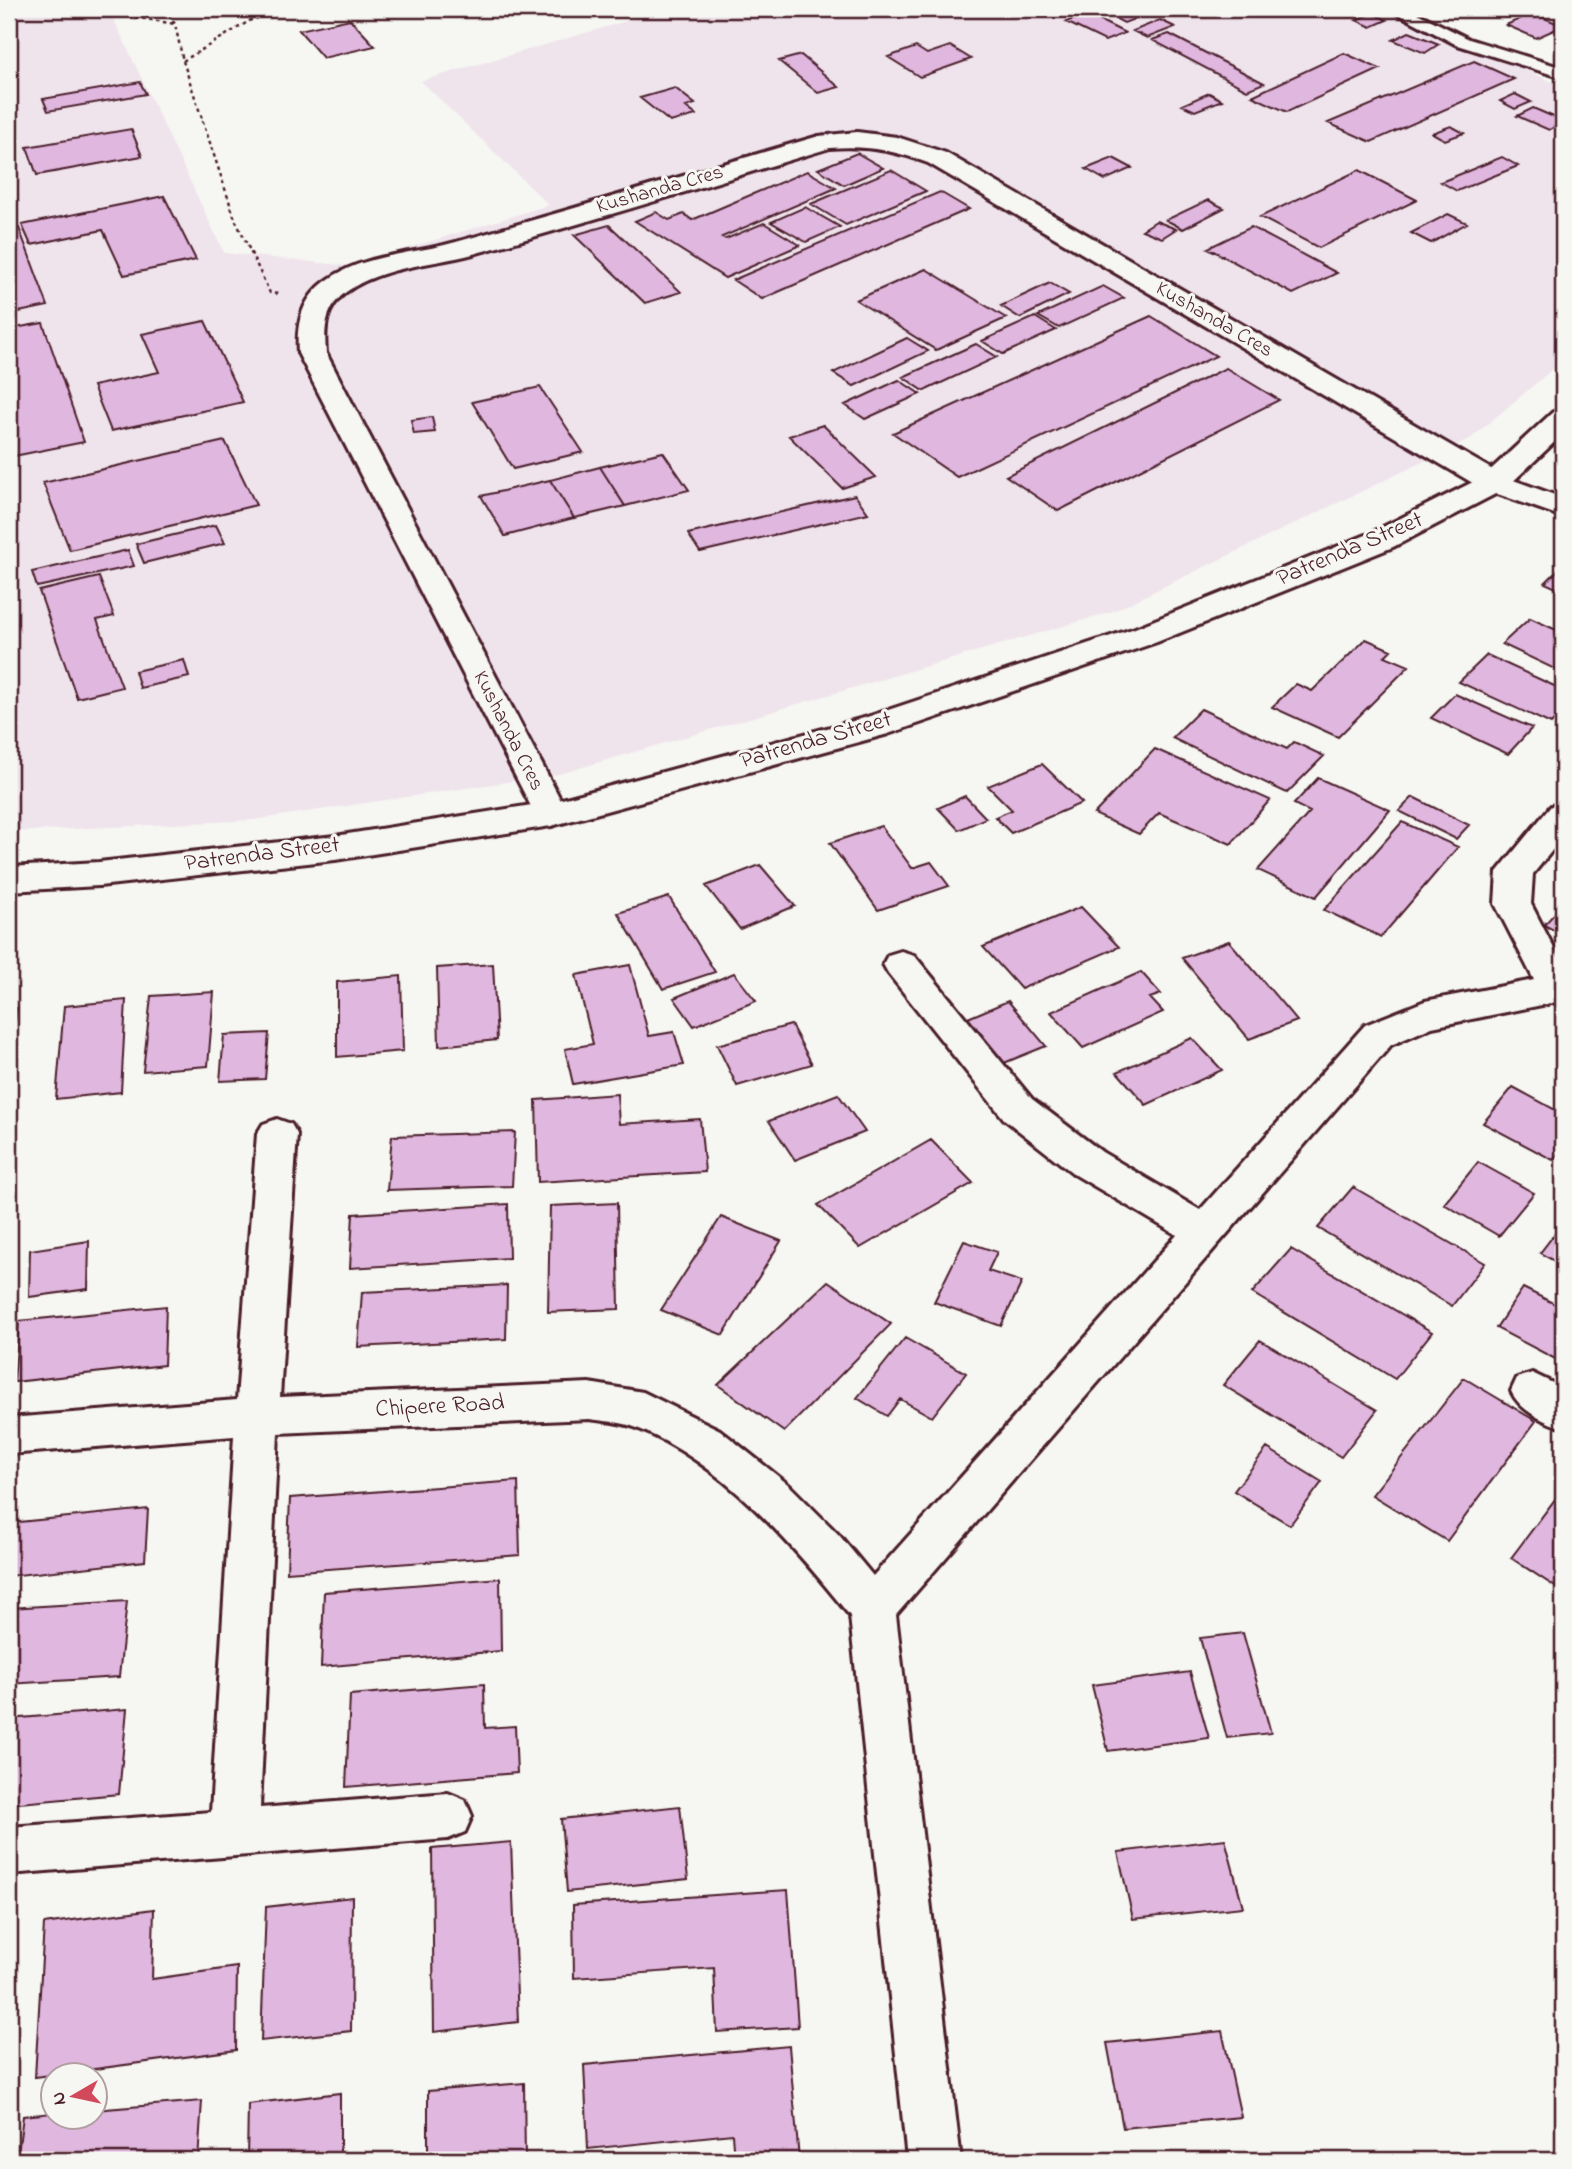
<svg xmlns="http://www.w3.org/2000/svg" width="1572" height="2169" viewBox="0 0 1572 2169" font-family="'Indie Flower',sans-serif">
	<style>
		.built { fill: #efe3ec }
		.building { fill: #e0b7de; stroke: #4a1f2b; stroke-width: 2 }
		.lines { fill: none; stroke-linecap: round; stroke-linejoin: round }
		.service-casing { stroke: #4a1f2b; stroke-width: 6 }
		.minor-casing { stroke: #4a1f2b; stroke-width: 6 }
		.tertiary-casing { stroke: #4a1f2b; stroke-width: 6 }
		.path-far1 { stroke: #4a1f2b; stroke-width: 2.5; stroke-dasharray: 3.5 3.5; stroke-linecap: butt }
		.path { stroke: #4a1f2b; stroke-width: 5; stroke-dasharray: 6 6; stroke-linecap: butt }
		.service { fill: #f6f6f2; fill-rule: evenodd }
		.minor { fill: #f6f6f2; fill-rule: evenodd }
		.tertiary { fill: #f6f6f2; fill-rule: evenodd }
		.labels { text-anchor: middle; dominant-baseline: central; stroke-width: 6; stroke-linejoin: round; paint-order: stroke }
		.far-street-label { font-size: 21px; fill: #4a1f2b; stroke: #f6f6f2 }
		.street-label { font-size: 24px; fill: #4a1f2b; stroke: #f6f6f2 }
	</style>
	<rect width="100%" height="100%" fill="#f6f6f2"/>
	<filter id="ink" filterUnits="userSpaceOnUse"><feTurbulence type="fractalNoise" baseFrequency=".0143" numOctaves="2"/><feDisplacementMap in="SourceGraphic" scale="14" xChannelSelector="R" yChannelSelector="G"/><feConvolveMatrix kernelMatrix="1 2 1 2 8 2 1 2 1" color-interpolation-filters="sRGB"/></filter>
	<g filter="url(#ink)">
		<path class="built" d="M43,9h31l38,7 112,237 126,13 199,-61 -128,-124 247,-72h726l169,78v273l-93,79 -359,173 -552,162 -307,46 -243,12v-816z"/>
		<path class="building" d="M1138,9l9,5 -23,9 -25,-13z
			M1372,13l15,7 -16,7 -15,-7z
			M1533,13l30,13 -27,12 -30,-13z
			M1087,14l38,19 -20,8 -39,-19z
			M350,19l25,27 -52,12 -24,-28z
			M1160,20l15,7 -28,11 -14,-7z
			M1409,32l30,12 -14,9 -32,-13z
			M1169,34l95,49 -17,7 -95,-50z
			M950,46l21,13 -51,18 -32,-20 28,-10 11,7z
			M1344,53l36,16 -93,43 -35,-16z
			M801,55l38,32 -21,6 -39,-32z
			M1474,61l40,18 -143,63 -43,-19z
			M140,82l6,12 -98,17 -5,-12z
			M675,88l20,16 -9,3 10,8 -26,7 -30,-24z
			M1209,93l13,7 -27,11 -13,-6z
			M1515,94l16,8 -16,7 -15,-8z
			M1533,108l30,13v1l-14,8 -32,-14z
			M1451,126l13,7 -19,7 -13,-7z
			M131,129l11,27 -105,19 -10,-28z
			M857,153l26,15 -39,17 -26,-16z
			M1502,157l16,9 -61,25 -16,-9z
			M1113,158l19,10 -27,12 -19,-11z
			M891,170l35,21 -80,34 -35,-21z
			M1359,170l58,30 -98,48 -59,-31z
			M807,171l29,17 -114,49 4,2 38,-16 36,22 -75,33 -90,-57 21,-9 13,8 15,-6 8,6z
			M940,192l29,17 -207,90 -29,-19z
			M164,196l32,64 -72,15 -21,-45 -72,15 -9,-20z
			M1208,200l16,8 -41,21 -17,-9z
			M805,207l35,20 -34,15 -35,-20z
			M1448,214l19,9 -36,20 -20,-10z
			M1156,221l20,8 -14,9 -20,-8z
			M609,225l72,67 -36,11 -71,-68z
			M1251,227l86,46 -44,21 -85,-46z
			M19,228l29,78 -39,8v-84z
			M926,269l80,49 -70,32 -80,-50z
			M1050,283l19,11 -49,24 -19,-12z
			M1103,286l21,12 -65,30 -21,-12z
			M1151,316l65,40 -259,121 -64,-44z
			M1035,317l21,13 -53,24 -21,-13z
			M205,321l38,81 -132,29 -18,-45 66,-14 -17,-38z
			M43,323l41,119 -75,15v-128z
			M907,338l21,13 -74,35 -21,-13z
			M976,344l21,13 -73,34 -21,-14z
			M1226,368l53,32 -221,111 -52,-35z
			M899,380l21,14 -55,25 -20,-14z
			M540,387l43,65 -70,17 -41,-67z
			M432,417l3,15 -21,2 -3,-14z
			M823,425l53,52 -34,11 -53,-52z
			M225,441l31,64 -186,45 -27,-67z
			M663,452l26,38 -64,16 -25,-39z
			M600,467l25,39 -51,12 -24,-38z
			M550,480l24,38 -69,18 -24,-40z
			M855,495l13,18 -168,39 -12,-18z
			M216,525l9,18 -81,20 -8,-19z
			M128,550l6,16 -97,21 -5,-15z
			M1563,565v26l-18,-8z
			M99,577l15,39 -17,4 25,67 -45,11 -38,-107z
			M1530,618l33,15v40l-61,-29z
			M1366,639l25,11 -6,6 24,10 -71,71 -66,-30 24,-23 16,7z
			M1487,655l76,35v21l-12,13 -92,-42z
			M184,660l5,17 -49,11 -5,-17z
			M1455,694l77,34 -24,26 -77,-36z
			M1201,709l86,40 7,-7 30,14 -37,37 -115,-55z
			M1155,749l115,51 -39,44 -72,-31 -20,21 -45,-20z
			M1042,764l40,39 -71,30 -16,-16 17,-7 -24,-24z
			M1318,778l72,32 -74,87 -58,-27 52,-58 -16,-8z
			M965,796l21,22 -27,12 -21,-22z
			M1413,797l56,28 -13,14 -57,-28z
			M1402,822l56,25 -77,90 -57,-27z
			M881,826l31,42 19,-6 18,24 -71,24 -48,-67z
			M760,865l35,41 -55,23 -34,-43z
			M669,897l46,75 -52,17 -45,-76z
			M1563,904v31l-19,-10z
			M1081,907l38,40 -98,42 -38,-42z
			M1229,941l68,80 -48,18 -67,-81z
			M493,964l4,76 -58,6 -2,-78z
			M630,965l19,71 25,-4 10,33 -111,19 -8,-35 28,-5 -17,-69z
			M1141,972l20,22 -11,4 13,14 -80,36 -32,-36z
			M734,973l22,28 -62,25 -20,-28z
			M401,976l2,75 -66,6v-75z
			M214,992l-6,74 -65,5 8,-75z
			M126,1000l-5,92 -65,7 8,-93z
			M1008,1001l38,45 -42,17 -36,-45z
			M17,1008l-8,62v-61z
			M791,1025l21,39 -75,22 -20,-41z
			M269,1033l-4,46 -45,2 4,-46z
			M1192,1038l30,32 -76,35 -29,-33z
			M1513,1087l50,27v33l-10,13 -70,-37z
			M617,1094l2,30 81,-5 5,53 -167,10 -2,-82z
			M838,1094l27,38 -70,28 -26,-39z
			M515,1132l-3,54 -125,4 5,-54z
			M931,1140l42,43 -113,65 -42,-43z
			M1478,1162l56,31 -35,43 -55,-32z
			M1353,1187l132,76 -33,43 -134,-78z
			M617,1203l2,106 -71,3 2,-106z
			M508,1204l1,54 -159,10 3,-54z
			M721,1217l60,24 -58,94 -62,-25z
			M1563,1223v43l-23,-13z
			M89,1241l-1,48 -59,8 1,-47z
			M964,1241l33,11 -9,19 34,11 -21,44 -67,-24z
			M1291,1249l141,83 -37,47 -143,-86z
			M828,1281l63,43 -107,108 -66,-47z
			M507,1285l-1,54 -148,8 4,-55z
			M1523,1288l40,20v55l-67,-35z
			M166,1306l-2,59 -150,17 5,-61z
			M905,1338l61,35 -34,44 -32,-18 -13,17 -30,-18z
			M1260,1340l117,70 -36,47 -118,-72z
			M1464,1378l72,43 -89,120 -75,-46z
			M1267,1448l55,34 -32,43 -56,-34z
			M518,1481l2,74 -233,17 3,-74z
			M1556,1498l7,5v89l-52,-34z
			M148,1509l-3,52 -136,15v-53z
			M500,1578l1,73 -180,16 3,-75z
			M127,1601l-8,76 -110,7v-76z
			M1243,1633l28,100 -44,5 -27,-100z
			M1190,1672l19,66 -101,13 -16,-66z
			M484,1684l1,44 30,-2 2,47 -171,14 4,-92z
			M127,1709l-8,85 -110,10v-85z
			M680,1806l8,73 -121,13 -6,-73z
			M1225,1839l18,68 -110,12 -15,-67z
			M511,1842l7,180 -84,10 -2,-183z
			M788,1890l10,137 -81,5 -3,-64 -140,10 -1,-73z
			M352,1897l-1,134 -90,10 5,-134z
			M154,1909l-2,70 85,-12 -1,83 -201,27 9,-153z
			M9,1910h7l-7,71z
			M1222,2031l19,86 -118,11 -16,-85z
			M789,2046l10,114h-65l-2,-26 -144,15 -4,-84z
			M524,2083l1,77h-97v-69z
			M340,2093v67h-93l1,-56z
			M202,2101l-4,59h-181l6,-44 29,-3v3h42v-6z"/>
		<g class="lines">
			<g class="service-casing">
				<path id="service" d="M1389,9h20l60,30 94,29v10l-106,-33z"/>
			</g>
			<g class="minor-casing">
				<path id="minor" d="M857,132l40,5 49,16 559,324 58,21v19l-80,-28 -555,-326c-33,-13 -63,-18 -98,-15 -119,36 -237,73 -357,106 -41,11 -91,12 -127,38 -21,16 -22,36 -20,61l242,461 -5,8 -12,4 -12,-4 -241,-469c-2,-31 4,-56 31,-74 36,-25 86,-25 127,-37 121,-34 242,-71 363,-106z
					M1563,802v35l-30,37 -2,30 32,62v38l-6,-2 -125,25 -41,18 -495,570 65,545h-54l-57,-544c-57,-71 -127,-153 -213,-188 -14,-6 -33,-7 -48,-9l-311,14 -18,375 188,-15 17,7 7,16 -7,16 -17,7 -439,35v-47l202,-15 23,-376 -225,18v-36l228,-18 20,-266 6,-10 14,-5 14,5 6,10 -17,263 309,-14 54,9 77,38 69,55 50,50 34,41 304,-341 -103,-61 -70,-55 -116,-146 -5,-9 5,-9 13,-4 13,4 118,144 70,53 98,58 165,-185 60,-24 109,-21 -39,-76 2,-32 54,-66z
					M1532,1373l31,15v40c-20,-7 -43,-17 -52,-37l6,-13z"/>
			</g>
			<g class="tertiary-casing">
				<path id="tertiary" d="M1563,409v25l-58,55 -112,58 -236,95 -269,92 -337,92 -216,34 -236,26 -90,5v-24l90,-5 236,-26 216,-34 313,-84 271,-90 236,-95 112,-56 70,-65z"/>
			</g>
			<path class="path-far1" d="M87,9l88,15
				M165,9l10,15 8,37 52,158 35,74 10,1
				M183,61l68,-41 40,-11"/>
			<path class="path" d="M1563,1781l-7,149 7,89"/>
			<use href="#service" class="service"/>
			<use href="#minor" class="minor"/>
			<use href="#tertiary" class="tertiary"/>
		</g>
	</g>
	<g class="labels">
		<g class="far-street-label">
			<text transform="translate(660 190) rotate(-16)">Kushanda Cres</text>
			<text transform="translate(1214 320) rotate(30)">Kushanda Cres</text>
			<text transform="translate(508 731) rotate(63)">Kushanda Cres</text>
		</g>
		<g class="street-label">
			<text transform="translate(1350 550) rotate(-23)">Patrenda Street</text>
			<text transform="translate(816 741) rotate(-16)">Patrenda Street</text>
			<text transform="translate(262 855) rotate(-7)">Patrenda Street</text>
			<text transform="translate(440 1407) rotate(-3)">Chipere Road</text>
		</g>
	</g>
	<rect width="1572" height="2169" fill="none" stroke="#f6f6f2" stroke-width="35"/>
	<rect x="18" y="18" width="1537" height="2134" fill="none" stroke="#4a1f2b" stroke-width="2.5" filter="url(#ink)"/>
	<g transform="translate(74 2096) rotate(261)"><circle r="33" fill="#f6f6f2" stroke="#b1a0a2" stroke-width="2"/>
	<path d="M0-5L12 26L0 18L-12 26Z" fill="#d1495b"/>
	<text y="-10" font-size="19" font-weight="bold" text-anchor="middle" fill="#4a1f2b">N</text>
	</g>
</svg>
